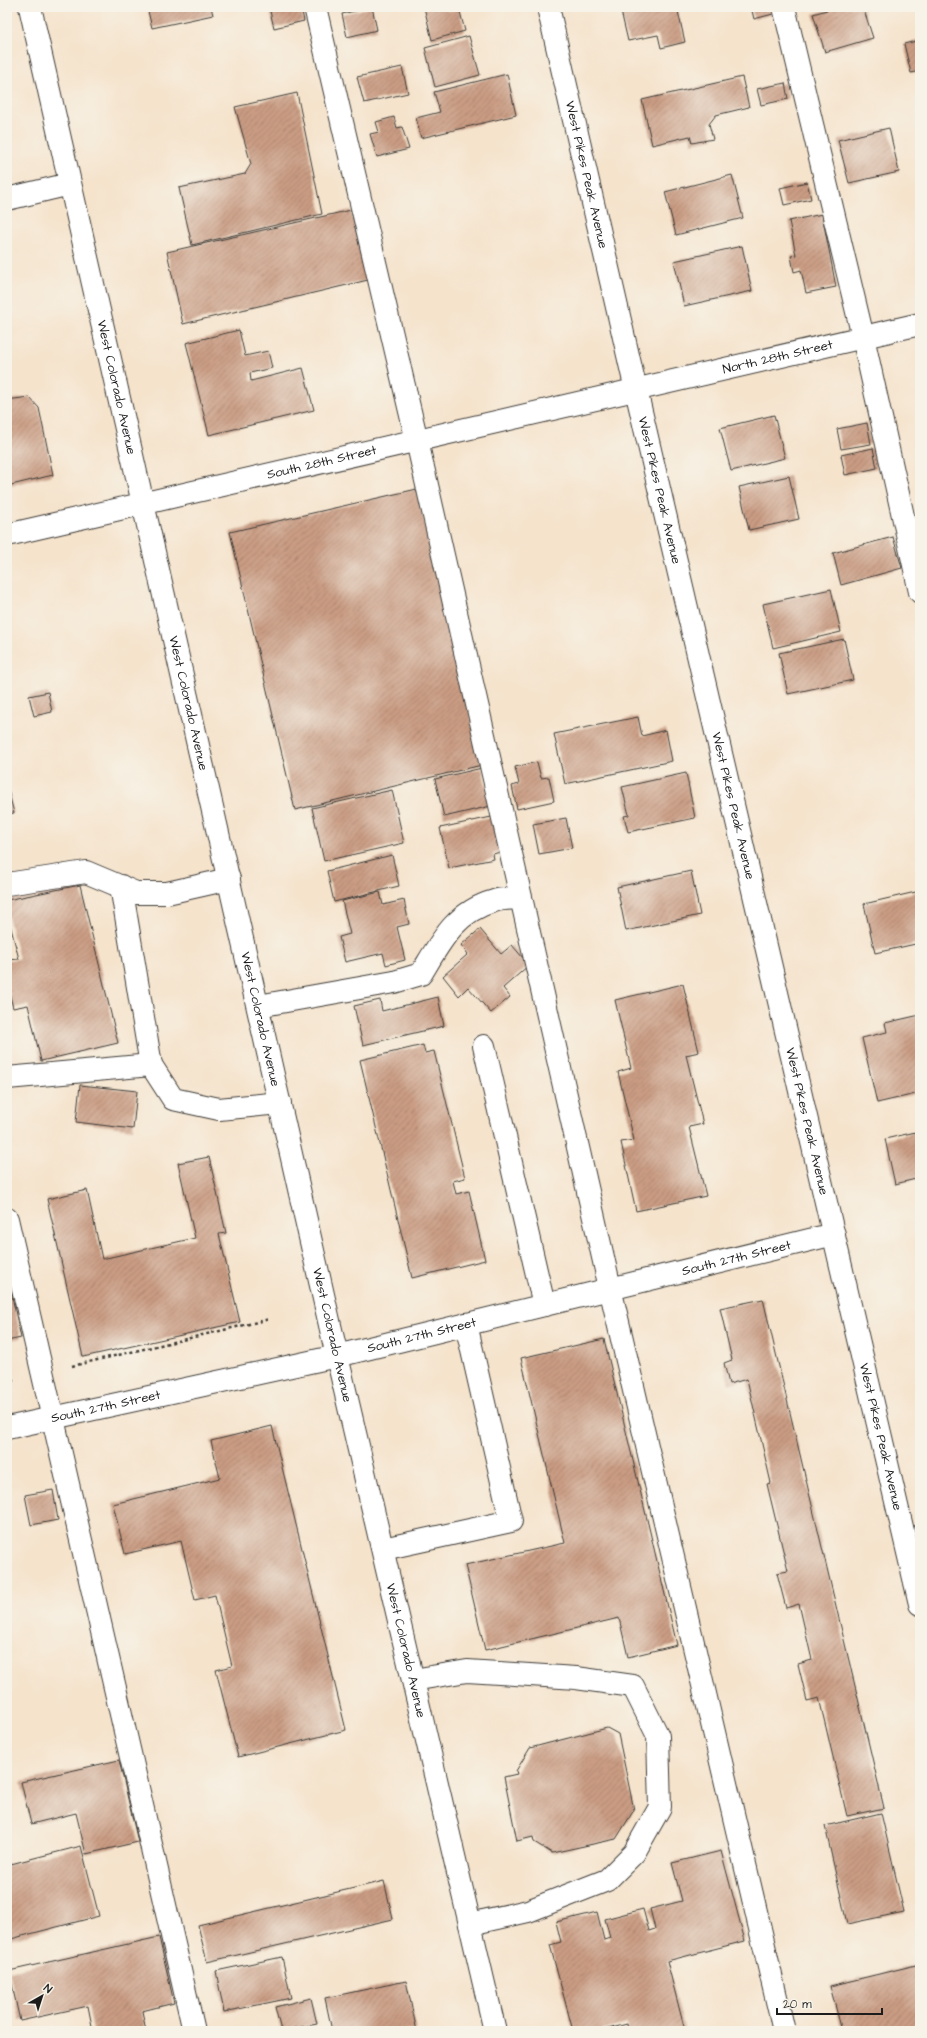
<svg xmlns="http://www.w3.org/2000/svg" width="927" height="2038" font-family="'Architects Daughter',sans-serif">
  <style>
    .building { fill: url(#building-hatch) }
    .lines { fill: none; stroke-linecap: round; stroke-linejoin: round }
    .minor-casing { stroke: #3d3a36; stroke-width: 24 }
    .major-casing { stroke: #3d3a36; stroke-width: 24 }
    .path { stroke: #3d3a36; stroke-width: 2.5; stroke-dasharray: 3 3; stroke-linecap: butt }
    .minor { stroke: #fff; stroke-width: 22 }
    .major { stroke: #fff; stroke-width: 22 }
    .labels { text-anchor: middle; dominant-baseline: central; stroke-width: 3.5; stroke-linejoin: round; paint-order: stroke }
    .street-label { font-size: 13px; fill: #1c1c1c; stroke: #f7f3e8 }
  </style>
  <defs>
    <pattern id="building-hatch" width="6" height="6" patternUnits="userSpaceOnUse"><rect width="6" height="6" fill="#ca9c83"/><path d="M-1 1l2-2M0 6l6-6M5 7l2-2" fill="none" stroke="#a37e6a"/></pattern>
  </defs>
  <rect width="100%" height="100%" fill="#f7f3e8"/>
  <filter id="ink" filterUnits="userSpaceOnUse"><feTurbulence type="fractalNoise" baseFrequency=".025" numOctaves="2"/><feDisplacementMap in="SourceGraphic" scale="8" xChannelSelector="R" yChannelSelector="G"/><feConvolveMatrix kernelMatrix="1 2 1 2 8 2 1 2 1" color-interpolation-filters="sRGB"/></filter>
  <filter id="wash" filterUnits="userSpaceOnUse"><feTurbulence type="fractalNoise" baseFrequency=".012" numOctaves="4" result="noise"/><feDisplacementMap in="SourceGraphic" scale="16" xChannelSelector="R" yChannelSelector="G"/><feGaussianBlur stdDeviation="0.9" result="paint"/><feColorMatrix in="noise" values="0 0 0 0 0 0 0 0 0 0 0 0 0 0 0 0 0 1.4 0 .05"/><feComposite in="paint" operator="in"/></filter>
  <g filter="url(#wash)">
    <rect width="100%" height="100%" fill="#f5e3cc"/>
    <g id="blocks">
      <g class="building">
        <path d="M147 7H211L213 15 152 28Z"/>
        <path d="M269 7H301L304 21 274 28Z"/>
        <path d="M372 7 377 30 347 37 342 14Z"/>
        <path d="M424 7H447L448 11 459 8 465 31 432 40Z"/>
        <path d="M620 7H677L685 42 661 48 658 35 628 41Z"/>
        <path d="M751 7H772L773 14 754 19Z"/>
        <path d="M837 7H863L873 38 825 52 813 14Z"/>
        <path d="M469 36 480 75 435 87 425 48Z"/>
        <path d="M920 40V71L911 73 904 44Z"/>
        <path d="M402 67 408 93 364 103 357 77Z"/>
        <path d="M507 74 516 115 421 138 416 118 440 112 434 92Z"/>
        <path d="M742 77 749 107 716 115 709 124 713 139 692 143 690 136 652 145 642 100Z"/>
        <path d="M785 83 788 99 761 105 757 89Z"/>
        <path d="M297 93 322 214 192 245 179 188 245 174 251 164 235 107Z"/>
        <path d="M394 117 397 128 402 127 409 149 377 157 370 134 379 132 376 122Z"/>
        <path d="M889 128 899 172 849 183 838 140Z"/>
        <path d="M732 175 743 218 676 235 665 192Z"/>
        <path d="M807 182 811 199 784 205 780 188Z"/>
        <path d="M351 210 368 280 183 324 167 252Z"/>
        <path d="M822 214 836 287 806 293 801 270 794 272 791 256 796 255 789 221Z"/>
        <path d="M742 246 752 291 684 306 674 261Z"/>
        <path d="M239 330 245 356 268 351 272 368 250 373 251 381 303 368 314 410 209 435 186 343Z"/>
        <path d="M29 397 39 408 53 475 7 486V400Z"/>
        <path d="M774 415 785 458 731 471 720 428Z"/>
        <path d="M867 423 871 444 841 449 837 429Z"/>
        <path d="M873 448 877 468 845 475 841 455Z"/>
        <path d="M789 476 799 519 749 530 739 487Z"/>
        <path d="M417 489 482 765 295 810 230 532Z"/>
        <path d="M893 537 902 568 841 585 833 553Z"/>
        <path d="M831 589 841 632 773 648 763 604Z"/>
        <path d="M844 639 853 680 788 694 779 653Z"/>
        <path d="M48 692 52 712 34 716 29 696Z"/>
        <path d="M638 717 642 736 666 730 672 761 565 784 554 734Z"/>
        <path d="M537 762 541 778 549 777 554 801 517 809 512 786 519 784 515 767Z"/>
        <path d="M482 768 491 806 444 817 435 779Z"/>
        <path d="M686 773 695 818 628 832 624 816 629 815 622 787Z"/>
        <path d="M7 786 14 813 7 814Z"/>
        <path d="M392 790 404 843 324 861 312 808Z"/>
        <path d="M496 816 504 851 493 854 494 859 449 868 440 828Z"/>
        <path d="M566 818 572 848 539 854 533 824Z"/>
        <path d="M392 855 399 886 334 902 327 871Z"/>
        <path d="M691 871 700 915 626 931 617 887Z"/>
        <path d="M80 885 118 1043 41 1061 28 1005 13 1008 7 984V960L19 959 7 913V900Z"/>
        <path d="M920 891V943L875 953 864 904Z"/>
        <path d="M380 892 383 905 404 900 409 924 397 927 405 960 386 965 383 953 345 962 339 937 350 934 342 901Z"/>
        <path d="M480 929 501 954 512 945 529 965 503 988 510 997 491 1013 468 987 459 996 443 976 468 954 461 945Z"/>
        <path d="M683 984 699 1052 686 1055 703 1124 689 1127 706 1196 636 1211 621 1142 634 1140 618 1072 631 1068 615 1000Z"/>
        <path d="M438 997 444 1026 363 1045 354 1006 380 1000 382 1011Z"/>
        <path d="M920 1015V1093L877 1103 862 1038 887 1032 885 1023Z"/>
        <path d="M423 1045 425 1053 434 1051 465 1178 453 1181 456 1194 469 1191 485 1260 412 1278 360 1060Z"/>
        <path d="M80 1085 137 1091 133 1129 76 1122Z"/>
        <path d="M920 1131V1178L895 1184 885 1139Z"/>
        <path d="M209 1157 226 1233 219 1234 240 1322 83 1357 47 1199 87 1190 102 1259 195 1238 178 1163Z"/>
        <path d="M11 1292 21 1338 7 1341V1293Z"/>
        <path d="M763 1299 884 1808 847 1816 819 1698 807 1701 798 1664 812 1660 799 1604 786 1608 777 1573 788 1571 767 1484 771 1483 747 1379 729 1384 724 1363 732 1360 720 1308Z"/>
        <path d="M604 1339 677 1645 628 1657 619 1618 485 1650 465 1565 565 1543 521 1358Z"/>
        <path d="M272 1426 346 1730 238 1757 216 1670 232 1666 215 1595 195 1600 181 1541 125 1554 113 1504 220 1478 211 1441Z"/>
        <path d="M53 1490 58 1520 31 1525 25 1495Z"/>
        <path d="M607 1728 618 1734 634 1810 616 1839 552 1853 534 1842 533 1837 517 1841 504 1777 517 1774 516 1771 530 1748Z"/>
        <path d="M119 1760 138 1842 86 1854 76 1813 31 1824 21 1782Z"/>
        <path d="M881 1813 904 1912 847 1924 825 1826Z"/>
        <path d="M81 1846 99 1916 7 1940V1865Z"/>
        <path d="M721 1851 745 1941 667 1961 685 2031H628L627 2024 600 2031H573L550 1945 561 1942 556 1922 597 1912 604 1940 610 1938 605 1919 643 1909 649 1931 655 1929 650 1909 682 1901 672 1863Z"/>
        <path d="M384 1881 393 1919 207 1962 198 1925Z"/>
        <path d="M159 1937 174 2003 142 2011 146 2031H93L88 2006 20 2021 9 1971Z"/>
        <path d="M282 1957 291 1998 224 2012 216 1971Z"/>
        <path d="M920 1964V2031H842L830 1986Z"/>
        <path d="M406 1981 417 2031H332L325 1998Z"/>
        <path d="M311 1998 317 2024 281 2031 275 2007Z"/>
      </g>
    </g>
  </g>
  <g filter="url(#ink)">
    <use href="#blocks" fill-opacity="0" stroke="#3d3a36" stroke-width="1"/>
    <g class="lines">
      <defs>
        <g id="minor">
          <path d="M315 7 417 441 610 1288 784 2031"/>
          <path id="s1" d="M548 7 636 390 920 1604"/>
          <path d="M784 7 863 337 920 592"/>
          <path d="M7 199 70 184"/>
          <path id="s2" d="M7 535 920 324"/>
          <path d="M7 884 86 872 136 893H167L229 879"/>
          <path d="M121 886 151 1065"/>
          <path d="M258 1006 394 982 421 974C441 941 455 912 494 901 502 898 513 899 521 898"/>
          <path d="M484 1046 544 1305"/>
          <path d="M7 1078 151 1065 173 1099 219 1109 280 1103"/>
          <path d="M7 1219 194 2031"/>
          <path id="s3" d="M7 1428 337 1356 834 1234"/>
          <path d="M383 1549 511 1521 466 1324"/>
          <path d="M413 1680 467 1671 576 1678 633 1686 658 1736 660 1807 634 1853 607 1880 528 1911 470 1924"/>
        </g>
        <g id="major">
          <path id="s4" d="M30 7 337 1356 495 2031"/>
        </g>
      </defs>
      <use href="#minor" class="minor-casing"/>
      <use href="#major" class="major-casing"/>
      <g class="path">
        <path d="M72 1366 270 1319"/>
        <path d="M7 1381 14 1380"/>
      </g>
      <use href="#minor" class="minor"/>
      <use href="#major" class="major"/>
    </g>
  </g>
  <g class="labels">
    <g class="street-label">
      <text stroke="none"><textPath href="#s1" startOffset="172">West Pikes Peak Avenue</textPath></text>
      <text stroke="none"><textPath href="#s2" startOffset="791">North 28th Street</textPath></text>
      <text stroke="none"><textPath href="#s4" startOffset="390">West Colorado Avenue</textPath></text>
      <text stroke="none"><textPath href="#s2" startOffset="323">South 28th Street</textPath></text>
      <text stroke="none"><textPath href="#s1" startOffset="496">West Pikes Peak Avenue</textPath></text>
      <text stroke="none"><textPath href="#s4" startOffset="714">West Colorado Avenue</textPath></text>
      <text stroke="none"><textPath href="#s1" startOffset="820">West Pikes Peak Avenue</textPath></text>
      <text stroke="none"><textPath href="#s4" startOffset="1038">West Colorado Avenue</textPath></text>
      <text stroke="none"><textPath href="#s1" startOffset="1144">West Pikes Peak Avenue</textPath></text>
      <text stroke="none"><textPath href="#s3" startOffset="749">South 27th Street</textPath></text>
      <text stroke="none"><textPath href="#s4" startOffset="1362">West Colorado Avenue</textPath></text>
      <text stroke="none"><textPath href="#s3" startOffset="425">South 27th Street</textPath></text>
      <text stroke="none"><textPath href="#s3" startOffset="101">South 27th Street</textPath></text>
      <text stroke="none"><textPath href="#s1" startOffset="1468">West Pikes Peak Avenue</textPath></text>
      <text stroke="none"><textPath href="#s4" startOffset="1686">West Colorado Avenue</textPath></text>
    </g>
  </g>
  <rect width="927" height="2038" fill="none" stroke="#f7f3e8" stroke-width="24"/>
  <g transform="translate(42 1996) rotate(39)" stroke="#f7f3e8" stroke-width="3" paint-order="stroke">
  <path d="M0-3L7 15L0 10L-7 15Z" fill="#1c1c1c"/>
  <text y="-6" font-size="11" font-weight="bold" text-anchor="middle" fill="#1c1c1c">N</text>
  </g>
  <path d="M777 2008v6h105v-6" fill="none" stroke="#1c1c1c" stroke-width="2"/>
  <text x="783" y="2008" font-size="12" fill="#1c1c1c" stroke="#f7f3e8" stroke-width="3" paint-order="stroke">20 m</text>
</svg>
